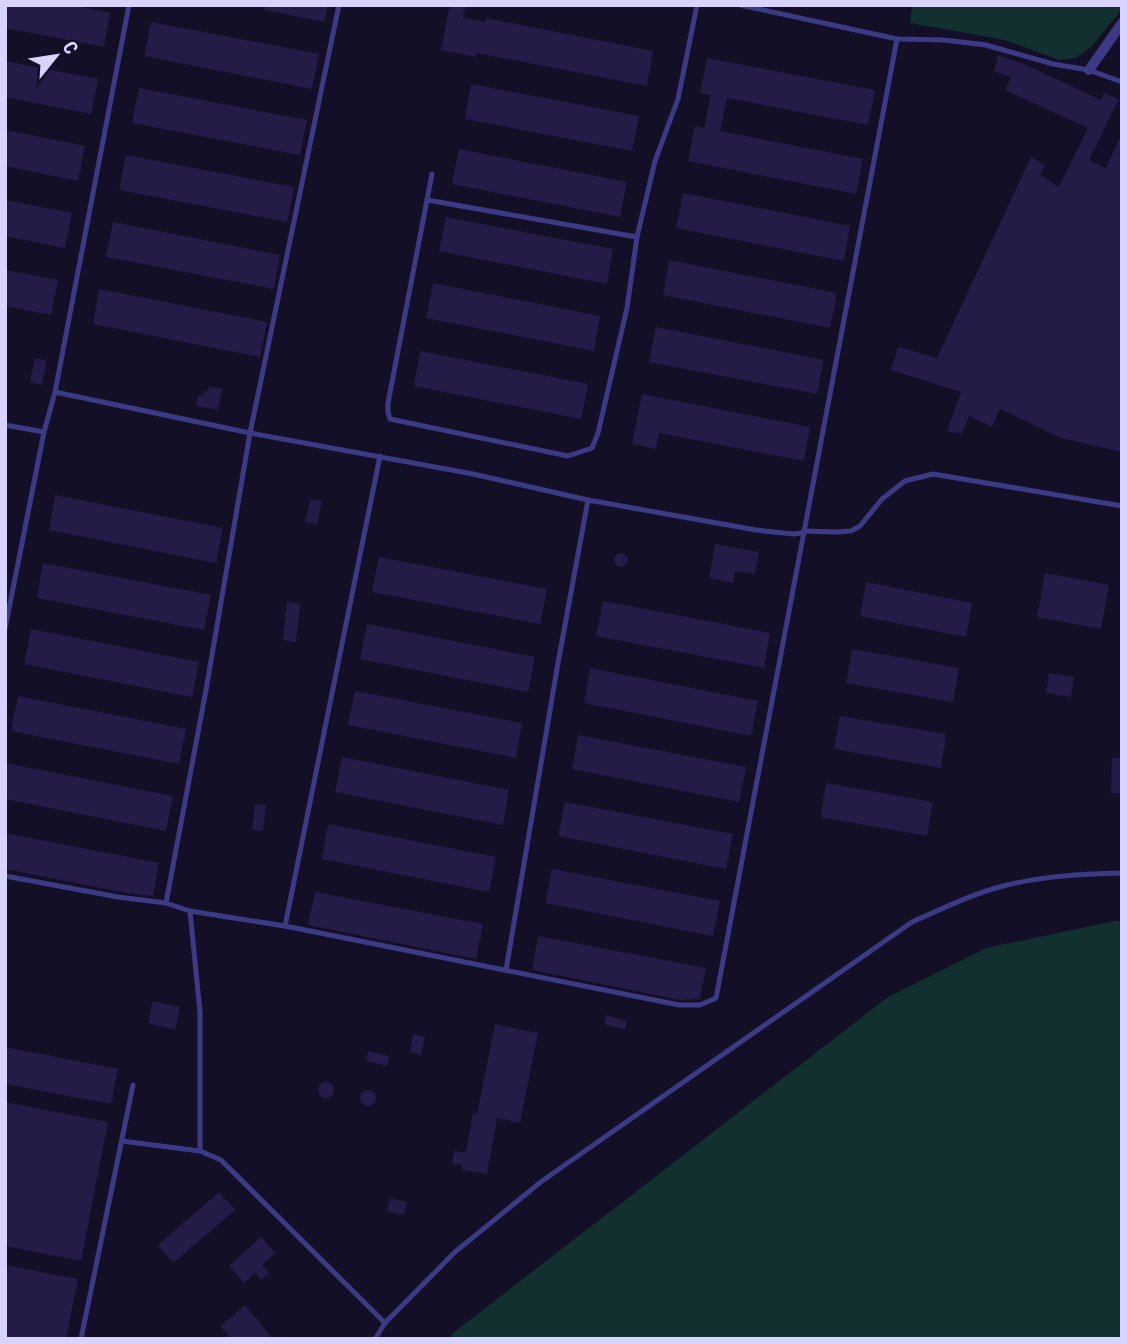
<svg xmlns="http://www.w3.org/2000/svg" width="1127" height="1344" font-family="'Roboto Condensed',sans-serif">
  <style>
    .green { fill: #12302f }
    .building { fill: #241b47 }
    .lines { fill: none; stroke-linecap: round; stroke-linejoin: round }
    .lane { stroke: #3d3a85; stroke-width: 5 }
    .street { stroke: #3d3a85; stroke-width: 10 }
  </style>
  <rect width="100%" height="100%" fill="#130f26"/>
  <g class="green">
    <path d="M907 5H1122V9L1091 47 1076 58 1059 60 1005 40 910 23 912 7Z"/>
    <path d="M1115 921H1122V1339H449L453 1333 888 997 986 948Z"/>
  </g>
  <g class="building">
    <path d="M5 5H73L110 13 104 47 5 28Z"/>
    <path d="M265 5H328L324 22 264 10Z"/>
    <path d="M450 5H466L463 18 485 22 486 18 653 51 647 86 477 53 476 57 441 50Z"/>
    <path d="M151 22 319 54 312 89 144 56Z"/>
    <path d="M998 55 1024 64 1101 100 1104 93 1119 99 1089 160 1106 168 1122 133V452L1061 438 1000 409 992 427 969 416 962 434 947 431 961 392 891 370 898 347 937 358 1031 157 1045 165 1040 174 1059 187 1088 128 1005 90 1011 77 994 71Z"/>
    <path d="M707 58 875 90 868 125 727 98 720 131 863 159 856 194 688 161 695 126 704 128 711 95 700 93Z"/>
    <path d="M5 61 98 79 91 114 5 97Z"/>
    <path d="M471 84 639 116 632 151 465 119Z"/>
    <path d="M139 88 307 120 300 155 132 123Z"/>
    <path d="M5 130 85 146 78 181 5 166Z"/>
    <path d="M459 149 627 182 620 217 452 184Z"/>
    <path d="M126 155 294 187 287 222 119 190Z"/>
    <path d="M683 193 850 226 844 261 676 228Z"/>
    <path d="M5 200 72 213 65 248 5 236Z"/>
    <path d="M446 217 613 249 607 284 439 251Z"/>
    <path d="M113 222 280 255 274 289 106 257Z"/>
    <path d="M669 260 837 293 830 328 663 295Z"/>
    <path d="M5 270 58 280 51 315 5 306Z"/>
    <path d="M433 283 600 316 594 351 426 318Z"/>
    <path d="M99 289 267 322 260 357 93 324Z"/>
    <path d="M656 327 824 360 817 394 649 362Z"/>
    <path d="M420 351 588 384 581 419 414 386Z"/>
    <path d="M35 358 47 361 42 385 30 382Z"/>
    <path d="M209 386 222 389 218 410 196 406 198 395 203 396 204 391H208Z"/>
    <path d="M642 394 810 427 804 461 659 433 656 449 632 444Z"/>
    <path d="M55 495 223 528 216 563 49 530Z"/>
    <path d="M310 499 322 501 317 525 305 522Z"/>
    <path d="M715 544 759 552 755 574 735 571 733 583 709 578Z"/>
    <circle cx="621" cy="560" r="7"/>
    <path d="M379 557 547 589 540 624 372 592Z"/>
    <path d="M43 563 211 595 204 630 37 598Z"/>
    <path d="M1045 573 1109 585 1101 629 1037 617Z"/>
    <path d="M866 582 972 603 966 637 860 616Z"/>
    <path d="M603 601 770 633 764 668 596 636Z"/>
    <path d="M287 602 300 604 296 642 283 640Z"/>
    <path d="M367 624 535 657 528 692 360 659Z"/>
    <path d="M31 629 199 662 192 697 24 664Z"/>
    <path d="M852 649 959 668 953 702 846 683Z"/>
    <path d="M590 668 758 701 751 736 584 703Z"/>
    <path d="M1049 673 1074 677 1071 697 1046 693Z"/>
    <path d="M355 691 522 723 516 758 348 725Z"/>
    <path d="M18 696 186 729 179 764 11 731Z"/>
    <path d="M840 716 946 734 941 768 834 749Z"/>
    <path d="M578 735 746 767 739 802 572 769Z"/>
    <path d="M342 757 509 790 503 825 335 792Z"/>
    <path d="M1112 758H1122V793H1111Z"/>
    <path d="M5 763 173 796 166 831 5 799Z"/>
    <path d="M826 783 933 802 927 836 821 817Z"/>
    <path d="M565 802 733 834 726 869 558 836Z"/>
    <path d="M255 804 266 805 263 831 252 830Z"/>
    <path d="M328 824 496 857 489 892 322 859Z"/>
    <path d="M5 833 159 863 153 896 126 893 5 869Z"/>
    <path d="M552 869 720 901 713 936 545 903Z"/>
    <path d="M315 892 483 924 476 959 308 925Z"/>
    <path d="M538 936 706 968 700 999 681 1000 532 970Z"/>
    <path d="M153 1001 180 1007 175 1030 148 1023Z"/>
    <path d="M606 1015 627 1021 625 1030 604 1024Z"/>
    <path d="M495 1024 538 1033 520 1123 497 1118 487 1174 462 1170V1165L452 1164 454 1151 466 1152 473 1113 477 1114Z"/>
    <path d="M413 1034 425 1037 421 1055 410 1052Z"/>
    <path d="M5 1047 118 1069 111 1104 5 1084Z"/>
    <path d="M368 1051 389 1056 387 1066 366 1061Z"/>
    <circle cx="326" cy="1090" r="8"/>
    <circle cx="368" cy="1098" r="8"/>
    <path d="M5 1102 108 1122 81 1261 5 1246Z"/>
    <path d="M219 1192 235 1210 173 1263 158 1245Z"/>
    <path d="M390 1198 407 1202 404 1215 387 1211Z"/>
    <path d="M261 1237 275 1253 262 1265 269 1273 261 1280 255 1273 244 1283 229 1266Z"/>
    <path d="M5 1265 78 1279 66 1339H5Z"/>
    <path d="M245 1305 273 1339H231L221 1326Z"/>
  </g>
  <g class="lines">
    <g class="lane">
      <path d="M129 5 55 392 250 433 339 5"/>
      <path d="M740 5 897 39 944 40 986 45 1053 64 1089 70 1122 82"/>
      <path d="M432 174 388 403V412L390 419 568 456 592 448 598 433 627 308 637 237 655 161 678 99 697 5"/>
      <path d="M427 200 637 237"/>
      <path d="M5 425 44 432"/>
      <path d="M5 629 44 432 55 392"/>
      <path d="M5 876 118 897 166 903 190 911 285 926 679 1005H700L716 998 897 39"/>
      <path d="M166 903 206 690 250 433 473 474 588 500 756 530 793 534 802 533 804 531 837 532 851 531 860 526 882 499 905 481 933 474 1122 506"/>
      <path d="M190 911 200 1012V1151"/>
      <path d="M285 926 380 456"/>
      <path d="M506 970 558 663 588 500"/>
      <path d="M122 1141 200 1151 221 1160 385 1323"/>
      <path d="M81 1339 133 1085"/>
      <path d="M375 1339 385 1323 455 1252 542 1181 912 922C942 909 972 894 1003 886 1042 876 1082 874 1122 873"/>
    </g>
    <path class="street" d="M1089 70 1122 23"/>
  </g>
  <rect width="1127" height="1344" fill="none" stroke="#d9d4ff" stroke-width="14"/>
  <g transform="translate(56 56) rotate(60)" stroke="#130f26" stroke-width="5" paint-order="stroke">
  <path d="M0-5L12 26L0 18L-12 26Z" fill="#d9d4ff"/>
  <text y="-10" font-size="19" font-weight="bold" text-anchor="middle" fill="#d9d4ff">С</text>
  </g>
</svg>
